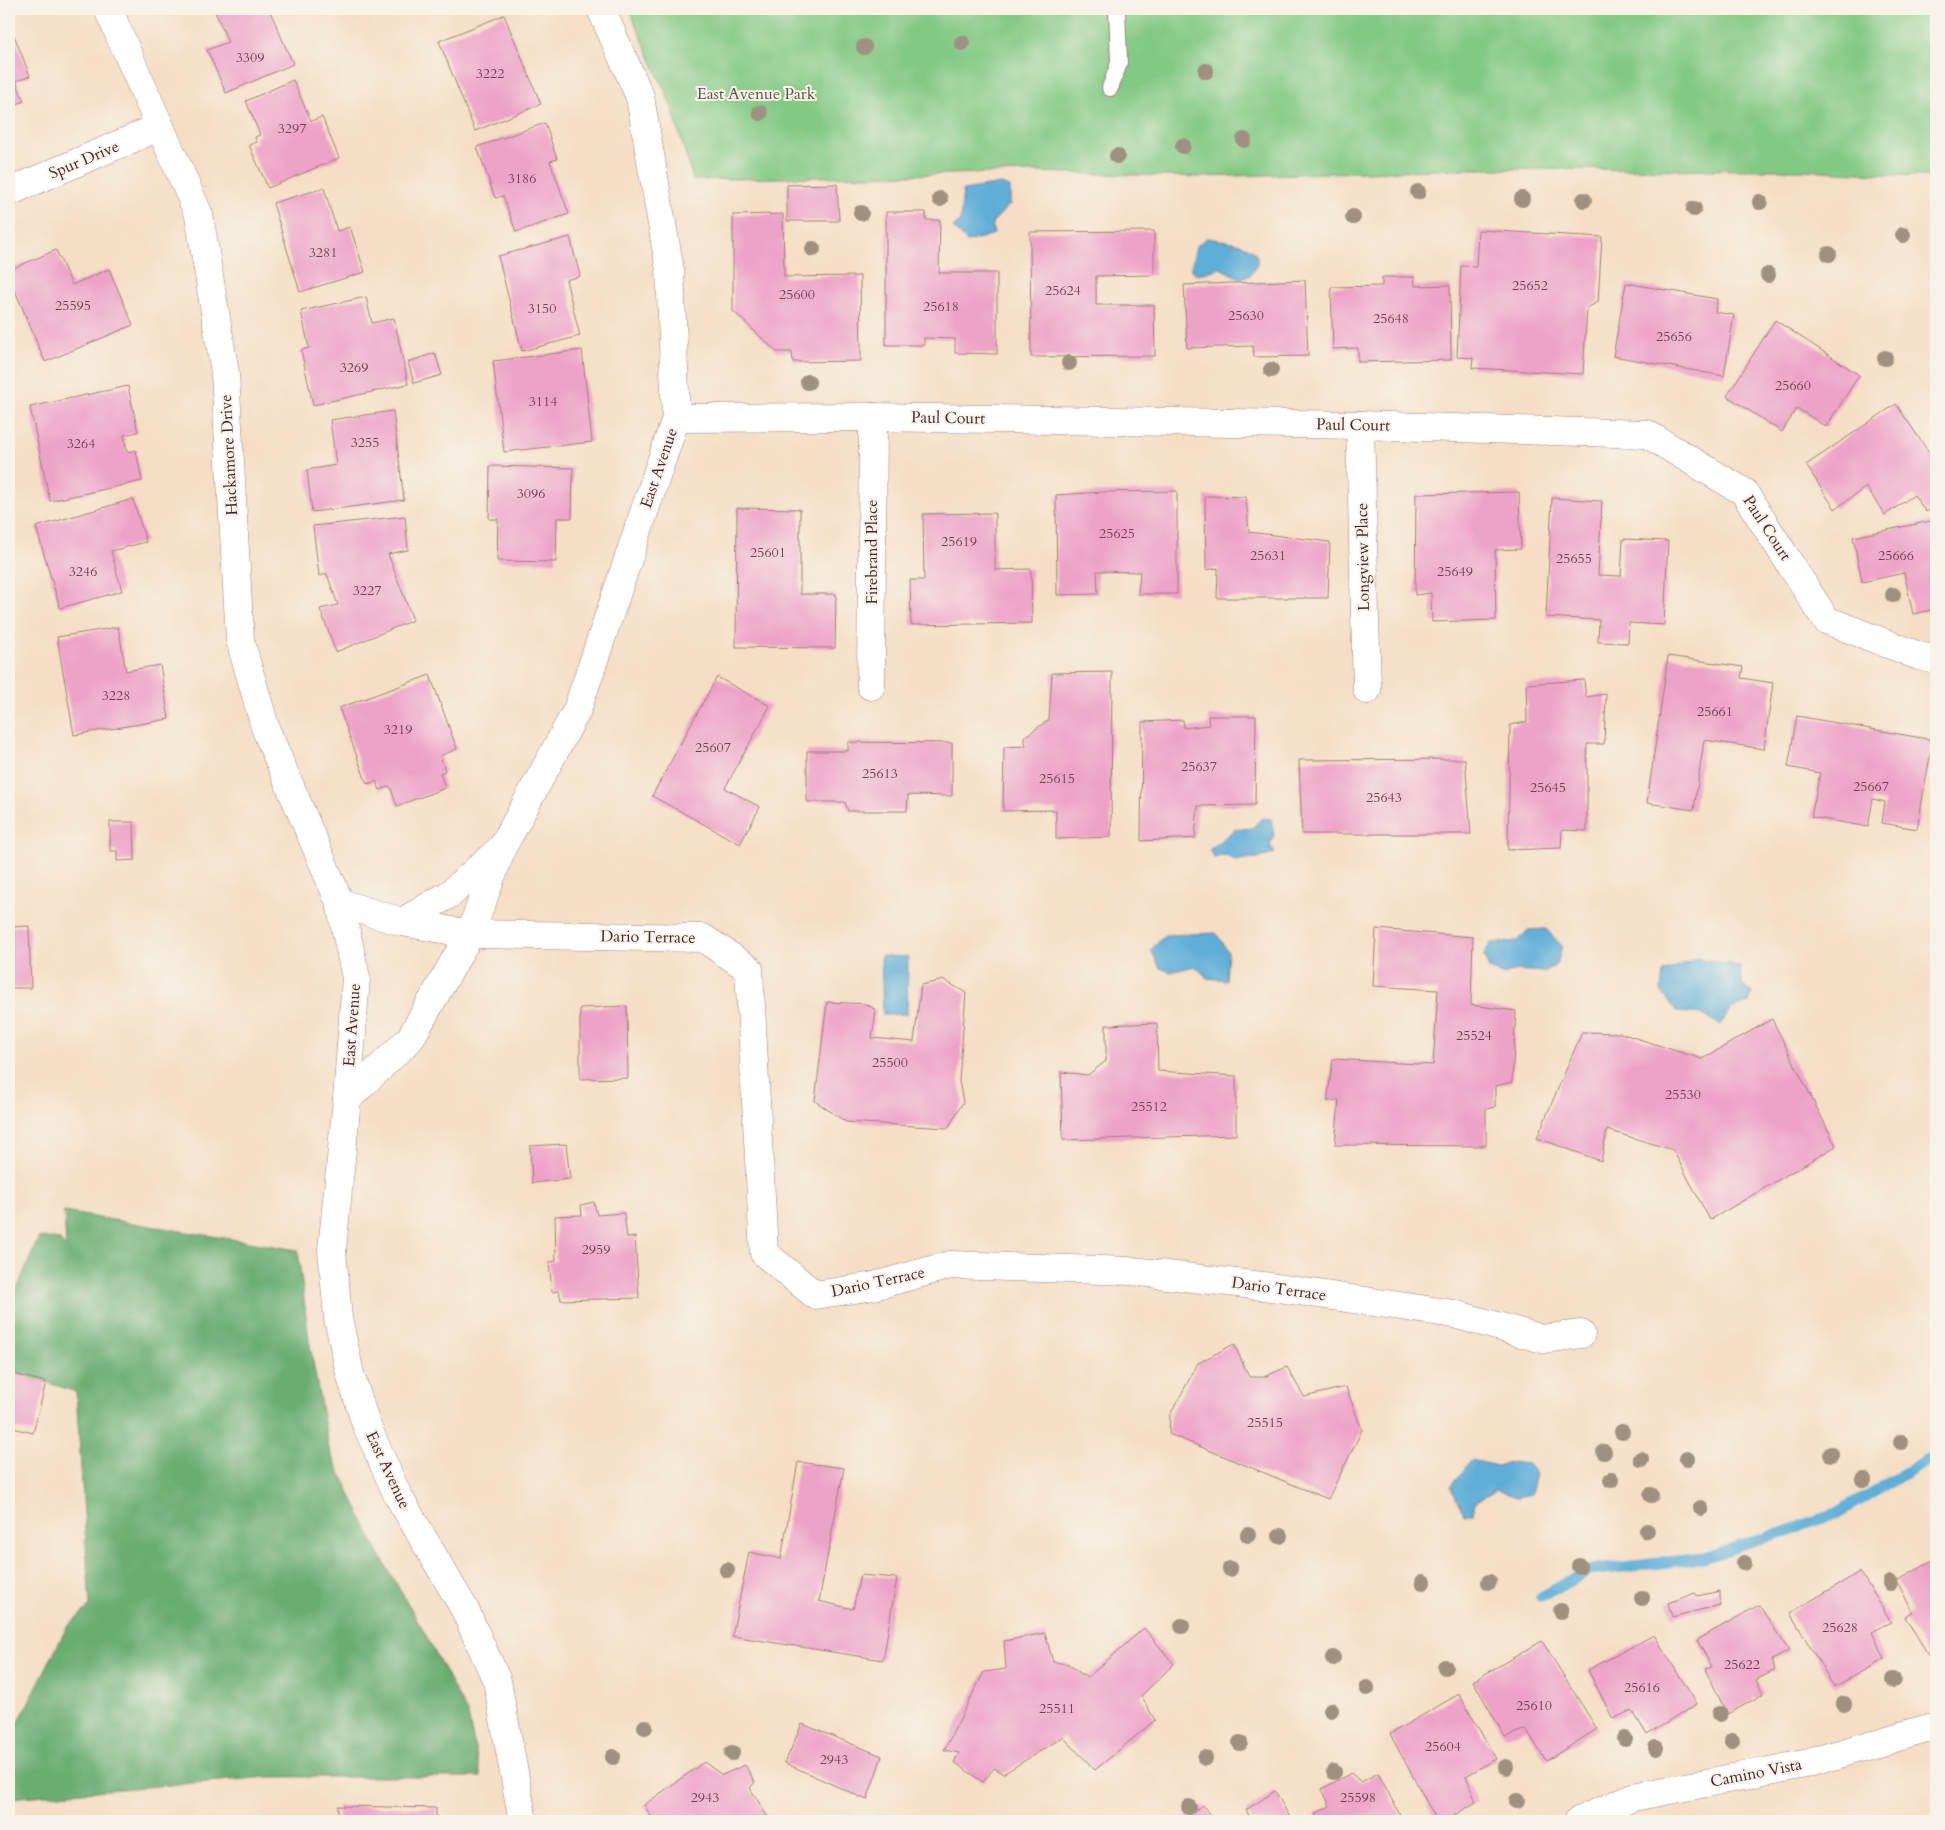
<svg xmlns="http://www.w3.org/2000/svg" width="1945" height="1830" font-family="Cardo,serif">
  <style>
    .green { fill: #82c984; stroke: #667458 }
    .forest { fill: #69ad72; stroke: #5a664e }
    .water { fill: #5eaed8; stroke: #546682 }
    .lines { fill: none; stroke-linecap: round; stroke-linejoin: round }
    .stream { stroke: #5eaed8; stroke-width: 11 }
    .building { fill: #eda3c8 }
    .service-casing { stroke: #a07e78; stroke-width: 18 }
    .minor-casing { stroke: #a07e78; stroke-width: 29 }
    .tertiary-casing { stroke: #a07e78; stroke-width: 29 }
    .service { stroke: #fff; stroke-width: 16 }
    .minor { stroke: #fff; stroke-width: 28 }
    .tertiary { stroke: #fff; stroke-width: 28 }
    .tree { fill: #a0917f }
    .labels { text-anchor: middle; dominant-baseline: central; stroke-width: 4; stroke-linejoin: round; paint-order: stroke }
    .number-label { font-size: 14px; fill: #734052 }
    .park-label { font-size: 16px; fill: #5b5246; stroke: #f7f3e8 }
    .street-label { font-size: 16px; fill: #4a1f2b; stroke: #f7f3e8 }
  </style>
  <rect width="100%" height="100%" fill="#f7f3e8"/>
  <filter id="ink" filterUnits="userSpaceOnUse"><feTurbulence type="fractalNoise" baseFrequency=".02" numOctaves="2"/><feDisplacementMap in="SourceGraphic" scale="10" xChannelSelector="R" yChannelSelector="G"/><feConvolveMatrix kernelMatrix="1 2 1 2 8 2 1 2 1" color-interpolation-filters="sRGB"/></filter>
  <filter id="wash" filterUnits="userSpaceOnUse"><feTurbulence type="fractalNoise" baseFrequency=".0096" numOctaves="4" result="noise"/><feDisplacementMap in="SourceGraphic" scale="20" xChannelSelector="R" yChannelSelector="G"/><feGaussianBlur stdDeviation="1.12" result="paint"/><feColorMatrix in="noise" values="0 0 0 0 0 0 0 0 0 0 0 0 0 0 0 0 0 1.4 0 .05"/><feComposite in="paint" operator="in"/></filter>
  <g filter="url(#wash)">
    <rect width="100%" height="100%" fill="#f5dec4"/>
    <path class="green" d="M629 9H1936V177L1802 170 1466 169 1198 177 1034 172 693 180 671 105Z"/>
    <path class="forest" d="M64 1212 298 1250 309 1340 329 1449 378 1552 421 1626 468 1715 481 1777H269L9 1798V1741L67 1627 90 1606 76 1392 9 1370V1307L39 1237 60 1240 66 1248Z"/>
    <g class="water">
      <path d="M1001 184 1010 187V204L992 223 994 234 967 242 953 228 960 222 963 190Z"/>
      <path d="M1207 238C1222 241 1265 242 1256 266 1255 269 1251 273 1249 276L1239 278 1220 268 1198 275 1191 270 1196 246Z"/>
      <path d="M1262 818 1271 819 1274 836 1270 845 1275 853C1260 860 1252 857 1236 861L1226 855 1214 858 1209 850 1234 830 1252 828Z"/>
      <path d="M1546 929 1562 946 1557 965 1543 972 1516 970 1504 975 1489 969 1484 955 1491 943 1518 941 1528 930Z"/>
      <path d="M1216 933 1228 952 1226 980 1207 978 1195 966 1171 972 1160 968 1151 950 1165 935Z"/>
      <path d="M881 956 908 957 907 1014 883 1015Z"/>
      <path d="M1698 958 1739 966 1743 985 1752 993 1749 1003 1732 1008 1720 1025 1701 1014 1677 1012 1661 991 1663 972Z"/>
      <path d="M1472 1460 1497 1466 1509 1462 1528 1464 1536 1474 1531 1494 1517 1497 1497 1490 1475 1502 1473 1513 1463 1515 1459 1502 1450 1487Z"/>
      <path d="M134 1816 135 1821H63L64 1820Z"/>
    </g>
    <g class="lines">
      <path class="stream" d="M1541 1597 1588 1571 1704 1558 1836 1514 1936 1455"/>
    </g>
    <g id="blocks">
      <g class="building">
        <path d="M214 9H269L293 64 226 93 207 50 228 42Z"/>
        <path d="M504 15 541 104 475 131 439 41Z"/>
        <path d="M9 22 30 76 16 81 24 101 9 107Z"/>
        <path d="M293 80 311 121 322 117 339 158 268 188 249 145 257 142 255 137 260 135 246 101Z"/>
        <path d="M545 123 557 159 550 161 569 214 516 232 503 196 495 198 477 147Z"/>
        <path d="M837 184 839 221H787V185Z"/>
        <path d="M324 188 337 231 350 227 365 272 300 292 273 203Z"/>
        <path d="M886 212H926V220H940L939 273H997V354L955 353V339L924 338V345H886Z"/>
        <path d="M783 214 784 277 860 276 861 361 793 362 792 352H777L733 311V215Z"/>
        <path d="M1478 230 1602 237 1598 302 1587 308 1583 374 1472 368 1473 358 1457 357 1461 266 1476 267Z"/>
        <path d="M1154 231V275L1096 276V305H1154L1155 356 1031 357 1030 232Z"/>
        <path d="M570 237 580 276 566 280 580 336 522 351 498 256Z"/>
        <path d="M56 250 72 285 109 269 133 325 45 362 9 276V270Z"/>
        <path d="M1382 277H1414L1415 286 1450 285 1451 360 1358 362V348L1333 349 1331 287 1382 286Z"/>
        <path d="M1305 280 1308 356 1254 357 1253 346 1187 348 1184 285Z"/>
        <path d="M1626 283 1717 299 1715 312 1734 315 1724 376 1613 356Z"/>
        <path d="M366 297 372 323 394 318 408 384 313 405 301 350 309 348 301 311Z"/>
        <path d="M1775 320 1859 375 1826 427 1797 408 1782 432 1727 396Z"/>
        <path d="M582 350 592 442 504 452 493 361Z"/>
        <path d="M435 353 442 375 414 383 408 362Z"/>
        <path d="M128 386 138 432 124 435 127 452 136 450 142 481 50 501 30 407Z"/>
        <path d="M1896 404 1936 463V505L1926 512 1914 495 1885 515 1866 487 1835 509 1806 465Z"/>
        <path d="M393 411 404 500 312 512 307 470 336 465 330 420Z"/>
        <path d="M490 466 573 468 572 518H557L556 562 497 561 498 519H489Z"/>
        <path d="M1177 491V594H1138L1140 572 1097 571 1098 594 1057 595 1056 495 1103 492Z"/>
        <path d="M1519 492 1521 549 1495 550 1496 620 1432 622 1431 593 1415 595 1416 494Z"/>
        <path d="M1205 496 1246 497 1249 532 1330 542 1328 598H1217L1218 568 1206 570Z"/>
        <path d="M1552 498 1602 501 1598 575 1621 576 1623 539 1668 541 1664 625 1629 623 1628 643 1598 642 1599 620 1546 617Z"/>
        <path d="M133 499 146 542 111 551 122 591 60 608 36 527Z"/>
        <path d="M737 508 800 509V594H836L835 648 736 647Z"/>
        <path d="M995 513V570L1031 569 1032 623 911 625 910 580H924L923 514Z"/>
        <path d="M405 516 408 550 388 554 413 620 336 652 320 609 338 605 327 574 319 576 313 526Z"/>
        <path d="M1936 520V609L1913 614 1904 573 1862 582 1853 537Z"/>
        <path d="M118 627 126 671 160 665 169 719 74 735 57 637Z"/>
        <path d="M1668 656 1743 667 1741 678 1773 683 1764 749 1704 740 1694 810 1647 803Z"/>
        <path d="M1112 672 1111 837 1056 839V810L1003 811 1004 747 1026 746 1024 737 1049 720 1052 673Z"/>
        <path d="M430 675 457 749 440 756 445 771 440 773 445 788 397 806 390 786 380 790 376 781 367 784 339 708Z"/>
        <path d="M717 677 770 706 725 788 760 807 740 844 652 796Z"/>
        <path d="M1584 680 1586 697 1606 694 1604 744H1587V831L1562 830 1561 848 1508 850 1510 725 1527 722 1526 684Z"/>
        <path d="M1208 716H1256L1255 805 1198 806 1195 838 1141 841 1142 722 1183 720 1184 728 1209 725Z"/>
        <path d="M1797 716 1933 740 1917 829 1882 823 1885 802 1873 799 1868 827 1811 817 1820 773 1788 767Z"/>
        <path d="M848 742 952 743V796L908 795 907 811H848L845 802H807V751H848Z"/>
        <path d="M1465 759 1471 834H1302L1299 760Z"/>
        <path d="M110 822H134L135 860 117 861V851H110Z"/>
        <path d="M29 926 31 988H9V927Z"/>
        <path d="M1376 929 1473 937 1471 1005 1516 1011 1512 1082 1495 1086V1107L1486 1109V1146L1335 1145 1339 1100 1327 1101 1333 1059 1433 1065 1438 990 1373 986Z"/>
        <path d="M944 980 966 993 959 1081 963 1102 948 1128 846 1122 815 1101 827 1002 866 1004 876 1010 872 1038 914 1042 921 985Z"/>
        <path d="M627 1006 628 1078 580 1079V1008Z"/>
        <path d="M1772 1019 1836 1146 1710 1220 1673 1150 1607 1130 1601 1161 1537 1138 1582 1032 1620 1033 1702 1059Z"/>
        <path d="M1157 1023 1158 1071 1236 1076V1135L1063 1140 1061 1072 1088 1075 1106 1061V1025Z"/>
        <path d="M566 1144 570 1179 532 1183 530 1146Z"/>
        <path d="M594 1202 597 1215 624 1213 627 1238 635 1237 639 1298 561 1300 559 1291 552 1292 549 1262 556 1261 555 1216 582 1215 581 1205Z"/>
        <path d="M1234 1344 1249 1377H1264L1287 1367 1304 1397 1346 1387 1362 1430 1328 1499 1169 1434 1170 1415 1198 1363Z"/>
        <path d="M9 1373 46 1382 33 1433 9 1427Z"/>
        <path d="M798 1462 844 1468 819 1601 853 1609 860 1575 897 1578 883 1660 732 1636 749 1552 781 1559Z"/>
        <path d="M1936 1559V1652L1929 1656 1905 1617 1913 1613 1897 1581Z"/>
        <path d="M1860 1572 1891 1621 1872 1632 1885 1659 1834 1687 1790 1613Z"/>
        <path d="M1720 1591V1605L1672 1617 1668 1603 1695 1593 1697 1596Z"/>
        <path d="M1759 1605 1789 1651 1772 1660 1775 1670 1756 1680 1763 1694 1727 1715 1706 1669 1712 1667 1697 1640Z"/>
        <path d="M1144 1628 1174 1664 1141 1696 1155 1720 1095 1770 1063 1737 1003 1774 994 1768 983 1782 954 1762 959 1753 944 1750 984 1672 1006 1669 1004 1641 1045 1633 1053 1662 1068 1664 1087 1678Z"/>
        <path d="M1654 1635 1697 1704 1647 1735 1632 1710 1613 1719 1588 1670Z"/>
        <path d="M1542 1641 1597 1729 1546 1761 1526 1729 1505 1737 1473 1681Z"/>
        <path d="M1459 1694 1496 1759 1466 1776 1476 1802 1445 1821H1437L1390 1734Z"/>
        <path d="M802 1724 882 1756 867 1800 785 1763Z"/>
        <path d="M704 1762 722 1775 745 1765 755 1782 750 1788 770 1821H654L644 1805Z"/>
        <path d="M1351 1773 1361 1782 1378 1773 1403 1821H1319L1315 1814 1330 1806 1322 1789Z"/>
        <path d="M1275 1791 1292 1821H1252L1246 1810Z"/>
        <path d="M1203 1805 1214 1820 1212 1821H1182Z"/>
        <path d="M338 1806 436 1808V1821H338Z"/>
      </g>
    </g>
  </g>
  <g filter="url(#ink)">
    <use href="#blocks" fill-opacity="0" stroke="#a07e78" stroke-width="1"/>
    <g class="lines">
      <defs>
        <path id="service" d="M1110 88 1119 63 1117 9"/>
        <g id="minor">
          <path d="M108 9 199 215 225 373 240 640 266 730 340 903"/>
          <path d="M9 192 159 127"/>
          <path d="M676 418 873 417 1360 425 1647 434 1744 492 1826 620 1919 656 1936 660"/>
          <path d="M1360 425 1367 690"/>
          <path d="M871 686 873 417"/>
          <path d="M402 922 470 934 703 938 749 969 764 1253 815 1295 874 1286 950 1265 1132 1271 1271 1287 1454 1314 1543 1339 1581 1334"/>
          <path d="M1578 1821 1633 1797 1805 1764 1936 1726"/>
        </g>
        <g id="tertiary">
          <path d="M499 850 450 894 402 922 340 903 356 978 347 1099 332 1250 338 1318 350 1374 366 1424 397 1494 464 1608 497 1681 523 1821"/>
          <path d="M347 1099 410 1039 470 934 502 848 577 710 676 418 670 270 640 97 601 9"/>
        </g>
      </defs>
      <use href="#service" class="service-casing"/>
      <use href="#minor" class="minor-casing"/>
      <use href="#tertiary" class="tertiary-casing"/>
      <use href="#service" class="service"/>
      <use href="#minor" class="minor"/>
      <use href="#tertiary" class="tertiary"/>
    </g>
    <g class="tree">
      <circle cx="962" cy="43" r="8"/>
      <circle cx="864" cy="47" r="8"/>
      <circle cx="1206" cy="71" r="8"/>
      <circle cx="760" cy="113" r="8"/>
      <circle cx="1244" cy="140" r="8"/>
      <circle cx="1183" cy="146" r="8"/>
      <circle cx="1117" cy="156" r="8"/>
      <circle cx="1418" cy="192" r="8"/>
      <circle cx="940" cy="199" r="8"/>
      <circle cx="1522" cy="199" r="8"/>
      <circle cx="1584" cy="200" r="8"/>
      <circle cx="1760" cy="202" r="8"/>
      <circle cx="1694" cy="209" r="8"/>
      <circle cx="861" cy="213" r="8"/>
      <circle cx="1353" cy="217" r="8"/>
      <circle cx="1903" cy="235" r="8"/>
      <circle cx="813" cy="249" r="8"/>
      <circle cx="1829" cy="254" r="8"/>
      <circle cx="1768" cy="275" r="8"/>
      <circle cx="1885" cy="358" r="8"/>
      <circle cx="1069" cy="363" r="8"/>
      <circle cx="1271" cy="370" r="8"/>
      <circle cx="808" cy="382" r="8"/>
      <circle cx="1893" cy="595" r="8"/>
      <circle cx="1622" cy="1432" r="8"/>
      <circle cx="1901" cy="1442" r="8"/>
      <circle cx="1604" cy="1452" r="8"/>
      <circle cx="1831" cy="1454" r="8"/>
      <circle cx="1641" cy="1459" r="8"/>
      <circle cx="1687" cy="1459" r="8"/>
      <circle cx="1611" cy="1480" r="8"/>
      <circle cx="1864" cy="1480" r="8"/>
      <circle cx="1651" cy="1495" r="8"/>
      <circle cx="1701" cy="1508" r="8"/>
      <circle cx="1647" cy="1531" r="8"/>
      <circle cx="1248" cy="1535" r="8"/>
      <circle cx="1280" cy="1536" r="8"/>
      <circle cx="1744" cy="1563" r="8"/>
      <circle cx="1579" cy="1566" r="8"/>
      <circle cx="1230" cy="1569" r="8"/>
      <circle cx="727" cy="1570" r="8"/>
      <circle cx="1423" cy="1582" r="8"/>
      <circle cx="1489" cy="1582" r="8"/>
      <circle cx="1890" cy="1583" r="8"/>
      <circle cx="1642" cy="1598" r="8"/>
      <circle cx="1561" cy="1611" r="8"/>
      <circle cx="1182" cy="1626" r="8"/>
      <circle cx="1333" cy="1658" r="8"/>
      <circle cx="1445" cy="1667" r="8"/>
      <circle cx="1893" cy="1680" r="8"/>
      <circle cx="1367" cy="1688" r="8"/>
      <circle cx="1844" cy="1704" r="8"/>
      <circle cx="1331" cy="1710" r="8"/>
      <circle cx="1720" cy="1714" r="8"/>
      <circle cx="645" cy="1727" r="8"/>
      <circle cx="1625" cy="1739" r="8"/>
      <circle cx="1732" cy="1741" r="8"/>
      <circle cx="1240" cy="1743" r="8"/>
      <circle cx="1656" cy="1748" r="8"/>
      <circle cx="732" cy="1753" r="8"/>
      <circle cx="613" cy="1757" r="8"/>
      <circle cx="1205" cy="1758" r="8"/>
      <circle cx="1506" cy="1767" r="8"/>
      <circle cx="1334" cy="1772" r="8"/>
      <circle cx="1517" cy="1801" r="8"/>
      <circle cx="1189" cy="1807" r="8"/>
    </g>
  </g>
  <g class="labels">
    <g class="number-label">
      <text x="250" y="57">3309</text>
      <text x="490" y="73">3222</text>
      <text x="292" y="128">3297</text>
      <text x="522" y="178">3186</text>
      <text x="323" y="252">3281</text>
      <text x="1530" y="285">25652</text>
      <text x="1063" y="290">25624</text>
      <text x="797" y="294">25600</text>
      <text x="73" y="305">25595</text>
      <text x="941" y="306">25618</text>
      <text x="542" y="308">3150</text>
      <text x="1246" y="315">25630</text>
      <text x="1391" y="318">25648</text>
      <text x="1674" y="336">25656</text>
      <text x="354" y="367">3269</text>
      <text x="1793" y="385">25660</text>
      <text x="543" y="401">3114</text>
      <text x="365" y="442">3255</text>
      <text x="81" y="443">3264</text>
      <text x="531" y="493">3096</text>
      <text x="1117" y="533">25625</text>
      <text x="959" y="541">25619</text>
      <text x="768" y="552">25601</text>
      <text x="1268" y="555">25631</text>
      <text x="1896" y="555">25666</text>
      <text x="1574" y="558">25655</text>
      <text x="83" y="571">3246</text>
      <text x="1455" y="571">25649</text>
      <text x="367" y="590">3227</text>
      <text x="116" y="695">3228</text>
      <text x="1715" y="711">25661</text>
      <text x="398" y="729">3219</text>
      <text x="713" y="747">25607</text>
      <text x="1199" y="766">25637</text>
      <text x="880" y="773">25613</text>
      <text x="1057" y="778">25615</text>
      <text x="1871" y="786">25667</text>
      <text x="1548" y="787">25645</text>
      <text x="1384" y="797">25643</text>
      <text x="1474" y="1035">25524</text>
      <text x="890" y="1062">25500</text>
      <text x="1683" y="1094">25530</text>
      <text x="1149" y="1106">25512</text>
      <text x="596" y="1249">2959</text>
      <text x="1265" y="1422">25515</text>
      <text x="1840" y="1627">25628</text>
      <text x="1742" y="1664">25622</text>
      <text x="1642" y="1687">25616</text>
      <text x="1534" y="1705">25610</text>
      <text x="1057" y="1708">25511</text>
      <text x="1443" y="1746">25604</text>
      <text x="834" y="1759">2943</text>
      <text x="705" y="1797">2943</text>
      <text x="1358" y="1797">25598</text>
    </g>
    <g class="park-label">
      <text x="756" y="94">East Avenue Park</text>
    </g>
    <g class="street-label">
      <text transform="translate(84 160) rotate(-23)">Spur Drive</text>
      <text transform="translate(948 418) rotate(1)">Paul Court</text>
      <text transform="translate(1353 425) rotate(1)">Paul Court</text>
      <text transform="translate(229 455) rotate(-93)">Hackamore Drive</text>
      <text transform="translate(659 468) rotate(-71)">East Avenue</text>
      <text transform="translate(1767 528) rotate(57)">Paul Court</text>
      <text transform="translate(872 552) rotate(-90)">Firebrand Place</text>
      <text transform="translate(1363 557) rotate(-91)">Longview Place</text>
      <text transform="translate(648 937) rotate(1)">Dario Terrace</text>
      <text transform="translate(352 1025) rotate(-86)">East Avenue</text>
      <text transform="translate(878 1282) rotate(-12)">Dario Terrace</text>
      <text transform="translate(1279 1289) rotate(8)">Dario Terrace</text>
      <text transform="translate(388 1470) rotate(65)">East Avenue</text>
      <text transform="translate(1756 1773) rotate(-11)">Camino Vista</text>
    </g>
  </g>
  <rect width="1945" height="1830" fill="none" stroke="#f7f3e8" stroke-width="30"/>
</svg>
